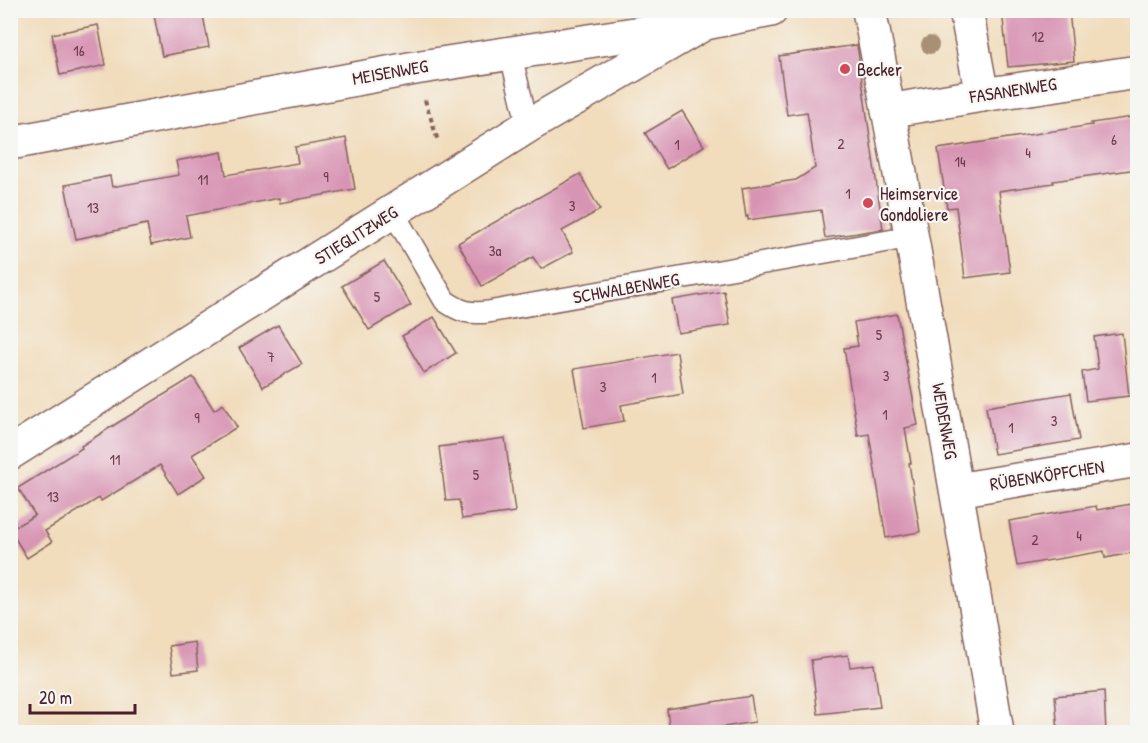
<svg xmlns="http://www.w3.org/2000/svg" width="1148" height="743" font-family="'Patrick Hand',sans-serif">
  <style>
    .building { fill: #d894b4 }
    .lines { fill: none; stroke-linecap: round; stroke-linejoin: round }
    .service-casing { stroke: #84615d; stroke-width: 24 }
    .minor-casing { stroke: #84615d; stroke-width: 36 }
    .path { stroke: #84615d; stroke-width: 4; stroke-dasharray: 4.5 4.5; stroke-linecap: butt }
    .service { stroke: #fff; stroke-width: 21 }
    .minor { stroke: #fff; stroke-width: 33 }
    .tree { fill: #a79076 }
    .poi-dot { fill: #d1495b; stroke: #f6f6f2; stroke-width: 2 }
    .labels { text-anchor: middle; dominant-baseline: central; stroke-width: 4.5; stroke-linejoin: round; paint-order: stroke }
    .number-label { font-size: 15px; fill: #6e3c4d }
    .poi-label { font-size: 18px; fill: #4a1f2b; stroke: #f6f6f2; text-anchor: start }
    .street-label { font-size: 18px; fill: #4a1f2b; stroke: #f6f6f2 }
  </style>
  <rect width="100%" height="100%" fill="#f6f6f2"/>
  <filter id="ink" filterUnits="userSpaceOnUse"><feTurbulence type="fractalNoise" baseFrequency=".0167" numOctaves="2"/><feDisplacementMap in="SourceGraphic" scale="12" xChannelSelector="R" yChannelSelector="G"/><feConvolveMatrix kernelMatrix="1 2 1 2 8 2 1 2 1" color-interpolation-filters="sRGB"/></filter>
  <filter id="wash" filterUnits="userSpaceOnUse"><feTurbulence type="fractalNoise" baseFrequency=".008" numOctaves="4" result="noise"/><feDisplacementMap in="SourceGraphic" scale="24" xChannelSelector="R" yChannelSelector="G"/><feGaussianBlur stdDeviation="1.35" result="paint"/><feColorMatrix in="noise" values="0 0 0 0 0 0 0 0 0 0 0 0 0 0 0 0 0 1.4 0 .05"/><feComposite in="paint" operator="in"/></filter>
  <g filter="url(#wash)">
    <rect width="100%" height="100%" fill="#f1dcbb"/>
    <g id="blocks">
      <g class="building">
        <path d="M153 10H202L209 47 162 56Z"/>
        <path d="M1002 10H1069L1074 61 1008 67Z"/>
        <path d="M98 25 106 65 60 75 52 34Z"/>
        <path d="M857 45 883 229 825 238 821 210 748 220V216L746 217 742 188 796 180 815 168 807 112 787 115 779 56Z"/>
        <path d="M682 111 704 146 667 169 645 133Z"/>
        <path d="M1132 117 1137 154V169L1053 181 1054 183 999 191 1010 272 965 278 956 207 947 208 938 149 1092 125 1091 123Z"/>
        <path d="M346 138 355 189 280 203 279 198 186 216 190 237 151 245 147 224 76 239 65 185 110 176 112 187 179 175 176 161 222 152 226 175 298 163 295 147Z"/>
        <path d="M580 174 600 210 562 231 573 252 541 269 533 257 482 286 458 243Z"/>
        <path d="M384 261 411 305 369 330 342 286Z"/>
        <path d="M724 291 730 325 678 333 672 300Z"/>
        <path d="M897 314 918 425 905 428 911 463H909L920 532 886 538 869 434 858 436 844 348 858 346 854 322Z"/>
        <path d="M434 317 456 353 424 373 402 336Z"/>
        <path d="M278 325 302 364 263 387 239 348Z"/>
        <path d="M1122 333 1129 396 1086 401 1082 372 1098 369 1094 337Z"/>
        <path d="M677 352 683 394 621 405 624 421 584 428 574 369Z"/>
        <path d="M193 377 214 410 223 404 237 427 192 455 206 476 178 494 160 465 101 501 99 498 45 531 52 542 27 558 10 530 35 515 18 488 82 448 81 446 119 422Z"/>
        <path d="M1071 393 1079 440 994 454 986 407Z"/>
        <path d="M505 438 515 512 462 519 459 500 446 501 439 447Z"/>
        <path d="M1137 503V552L1105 558 1104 551 1017 566 1009 521 1096 506 1097 510Z"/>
        <path d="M195 642 198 670 173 673 169 646Z"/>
        <path d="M848 655 850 667 874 664 880 707 818 714 811 660Z"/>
        <path d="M1104 691 1106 732H1058L1055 696Z"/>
        <path d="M751 696 755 722 717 728 718 732H670L667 709Z"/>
      </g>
    </g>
  </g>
  <g filter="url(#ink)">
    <use href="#blocks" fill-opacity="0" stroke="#84615d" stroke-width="1.5"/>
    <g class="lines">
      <defs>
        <g id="service">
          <path d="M510 52 528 126"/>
          <path d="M393 212 445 301C461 312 469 314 488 312L911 237"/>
        </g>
        <g id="minor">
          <path d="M869 10C916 250 957 491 997 732"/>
          <path d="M966 10 982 95"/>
          <path d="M888 111 982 95 1138 72"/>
          <path d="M10 143 415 68 705 23 771 10"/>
          <path d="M10 453 528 126 705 23"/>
          <path d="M957 490 1138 460"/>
        </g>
      </defs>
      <use href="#service" class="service-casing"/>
      <use href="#minor" class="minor-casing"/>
      <path class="path" d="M425 100 438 141"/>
      <use href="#service" class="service"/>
      <use href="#minor" class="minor"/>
    </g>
    <circle class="tree" cx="930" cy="45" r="9"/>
  </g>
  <g class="poi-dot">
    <circle cx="845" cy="69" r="6"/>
    <circle cx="868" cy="203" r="6"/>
  </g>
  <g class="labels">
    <g class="number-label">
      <text x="1038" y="36">12</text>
      <text x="79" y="50">16</text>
      <text x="1114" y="139">6</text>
      <text x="841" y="143">2</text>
      <text x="677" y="144">1</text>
      <text x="1028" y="152">4</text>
      <text x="960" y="161">14</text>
      <text x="326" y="176">9</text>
      <text x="203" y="179">11</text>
      <text x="848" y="193">1</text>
      <text x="572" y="205">3</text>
      <text x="93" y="207">13</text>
      <text x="495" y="250">3a</text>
      <text x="377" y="296">5</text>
      <text x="879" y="334">5</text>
      <text x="271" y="356">7</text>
      <text x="886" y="375">3</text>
      <text x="654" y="377">1</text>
      <text x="603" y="386">3</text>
      <text x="885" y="414">1</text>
      <text x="197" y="417">9</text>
      <text x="1054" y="420">3</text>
      <text x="1011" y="427">1</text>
      <text x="115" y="459">11</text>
      <text x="476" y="474">5</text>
      <text x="53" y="496">13</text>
      <text x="1079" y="535">4</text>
      <text x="1035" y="539">2</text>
    </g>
    <g class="poi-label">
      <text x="857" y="69">Becker</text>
      <text x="880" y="193">Heimservice<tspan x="880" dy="21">Gondoliere</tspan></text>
    </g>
    <g class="street-label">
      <text transform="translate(390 72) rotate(-10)">MEISENWEG</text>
      <text transform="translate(1013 90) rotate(-9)">FASANENWEG</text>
      <text transform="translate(356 235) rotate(-32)">STIEGLITZWEG</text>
      <text transform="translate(626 288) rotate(-10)">SCHWALBENWEG</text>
      <text transform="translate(945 421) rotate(80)">WEIDENWEG</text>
      <text transform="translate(1047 475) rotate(-9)">RÜBENKÖPFCHEN</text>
    </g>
  </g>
  <rect width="1148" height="743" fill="none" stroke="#f6f6f2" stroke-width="36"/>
  <path d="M30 704v9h105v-9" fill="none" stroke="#4a1f2b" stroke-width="3"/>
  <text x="39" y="704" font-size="18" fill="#4a1f2b" stroke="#f6f6f2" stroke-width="4.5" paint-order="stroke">20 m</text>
</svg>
